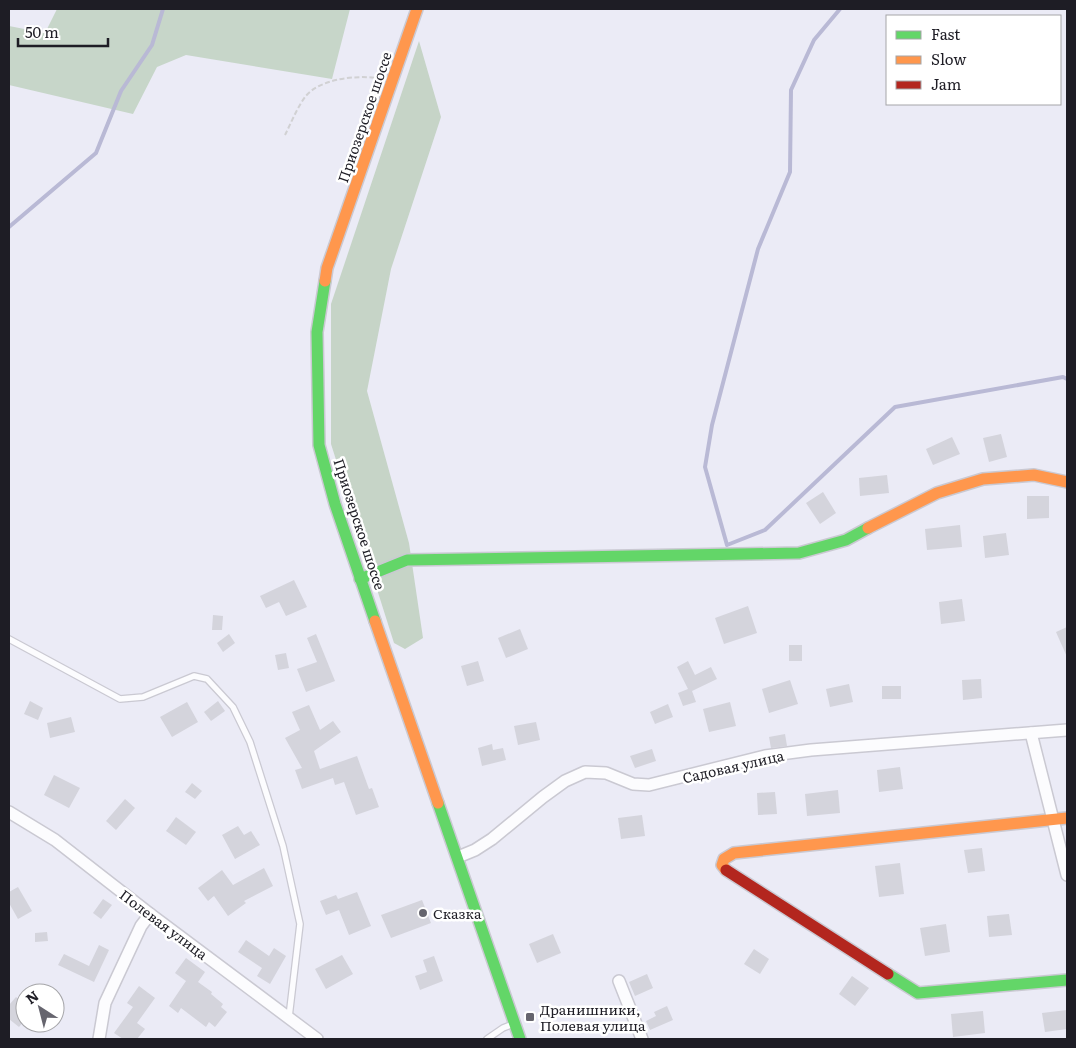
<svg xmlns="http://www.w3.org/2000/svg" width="1076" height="1048" font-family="Literata,serif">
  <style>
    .green { fill: #c7d6c9 }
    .forest { fill: #c6d4c7 }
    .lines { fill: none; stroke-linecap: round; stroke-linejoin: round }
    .stream { stroke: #b9b9d5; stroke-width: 4 }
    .building { fill: #d4d4dc }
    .lane-casing { stroke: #cac9d2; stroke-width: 8 }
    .street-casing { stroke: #cac9d2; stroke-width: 14 }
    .fast-casing { stroke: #cac9d2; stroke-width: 14 }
    .slow-casing { stroke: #cac9d2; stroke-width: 14 }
    .jam-casing { stroke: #cac9d2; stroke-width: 14 }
    .path { stroke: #d1d1d3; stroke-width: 2; stroke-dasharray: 5 2.5; stroke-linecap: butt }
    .lane { stroke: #fcfcfe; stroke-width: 5.5 }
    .street { stroke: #fcfcfe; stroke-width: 11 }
    .fast { stroke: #63d668; stroke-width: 11 }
    .slow { stroke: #ff974d; stroke-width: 11 }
    .jam { stroke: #b3261e; stroke-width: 11 }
    .poi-dot { fill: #66656e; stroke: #fff; stroke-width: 2 }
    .labels { text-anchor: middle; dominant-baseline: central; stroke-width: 5; stroke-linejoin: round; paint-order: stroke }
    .street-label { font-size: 14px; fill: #1e1d25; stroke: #fff }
    .poi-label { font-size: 14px; fill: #1e1d25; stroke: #fff; text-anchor: start }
  </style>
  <rect width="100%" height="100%" fill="#ebebf6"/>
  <path class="green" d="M57 9H350L332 79 186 55 157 67 133 114 9 85V26L45 33Z"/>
  <path class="forest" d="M419 41 441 117 391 269 367 391 409 543 423 638 405 649 394 643 331 444V304Z"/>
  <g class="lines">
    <g class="stream">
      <path d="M840 9 814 40 791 90 790 172 758 249 712 425 705 467 727 545 765 530 895 407 1063 377 1067 379"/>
      <path d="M9 227 96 153 121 91 152 45 163 9"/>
    </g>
  </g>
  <g class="building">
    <path d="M1001 434 1007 457 989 462 983 438Z"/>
    <path d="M952 437 960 454 933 465 926 449Z"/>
    <path d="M887 475 889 493 860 496 859 478Z"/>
    <path d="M823 492 836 513 820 524 806 503Z"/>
    <path d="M1027 496H1049V518L1027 519Z"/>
    <path d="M960 525 962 547 927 550 925 529Z"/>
    <path d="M1006 533 1009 555 985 558 983 536Z"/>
    <path d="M294 580 307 607 286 616 279 602 266 608 260 596Z"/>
    <path d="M962 599 965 621 941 624 939 602Z"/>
    <path d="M748 606 757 633 724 644 715 618Z"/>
    <path d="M213 615 223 616 222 630H212Z"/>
    <path d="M1067 627V657L1056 632Z"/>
    <path d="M520 629 528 649 506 658 498 638Z"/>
    <path d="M229 634 235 643 223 652 217 643Z"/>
    <path d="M316 634 335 681 306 692 297 669 317 662 307 638Z"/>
    <rect x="789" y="645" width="13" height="16"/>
    <path d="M286 653 289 668 278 670 275 655Z"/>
    <path d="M478 661 484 681 467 686 461 666Z"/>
    <path d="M688 661 695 675 711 667 717 679 692 691 696 702 683 706 678 693 688 689 677 667Z"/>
    <path d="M981 679 982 698 963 700 962 680Z"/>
    <path d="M790 680 798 704 769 713 762 689Z"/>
    <path d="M849 684 853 702 830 707 826 689Z"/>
    <rect x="882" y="686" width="19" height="13"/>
    <path d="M30 701 43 708 38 720 24 714Z"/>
    <path d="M218 701 225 711 211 721 204 712Z"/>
    <path d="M187 702 198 722 172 737 160 717Z"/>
    <path d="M730 702 736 726 709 732 703 709Z"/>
    <path d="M668 704 673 717 655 724 650 712Z"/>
    <path d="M309 705 320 730 333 721 341 732 314 751 320 769 357 756 369 789 372 788 379 807 356 815 344 782 335 785 333 778 302 789 295 770 302 768 285 738 300 730 292 712Z"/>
    <path d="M71 717 75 732 50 738 47 723Z"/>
    <path d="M536 722 540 740 518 745 514 726Z"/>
    <path d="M785 734 787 746 771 748 769 737Z"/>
    <path d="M492 744 493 750 503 748 506 760 482 766 478 748Z"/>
    <path d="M652 749 656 761 635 768 630 756Z"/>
    <path d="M900 767 903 789 879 792 877 770Z"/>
    <path d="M54 775 80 788 69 808 44 795Z"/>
    <path d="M192 783 202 791 195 799 185 792Z"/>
    <path d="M838 790 840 813 807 816 805 794Z"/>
    <path d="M775 792 777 814 758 815 757 793Z"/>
    <path d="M125 799 135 808 116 830 106 821Z"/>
    <path d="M642 815 645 836 621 839 618 818Z"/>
    <path d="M176 817 196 832 186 845 166 831Z"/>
    <path d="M238 826 244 835 251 831 260 845 235 859 222 835Z"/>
    <path d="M982 848 985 871 968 873 964 850Z"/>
    <path d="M900 863 904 894 879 897 875 866Z"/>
    <path d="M264 868 273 886 244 901 246 903 228 916 214 896 208 901 198 888 222 870 233 885Z"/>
    <path d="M18 887 32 911 18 919 9 903V892Z"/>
    <path d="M357 892 371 926 349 935 339 910 326 915 320 901 336 895 338 899Z"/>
    <path d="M103 899 112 905 101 919 93 913Z"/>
    <path d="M422 900 431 923 391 938 381 915Z"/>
    <path d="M1009 914 1012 935 989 937 987 916Z"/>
    <path d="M946 924 950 952 925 956 920 928Z"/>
    <path d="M47 932 48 941 35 942V933Z"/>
    <path d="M553 934 561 953 537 963 529 944Z"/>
    <path d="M246 940 269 956 274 948 286 956 270 984 257 976 262 968 238 952Z"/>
    <path d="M99 945 109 950 94 982 58 965 64 954 89 966Z"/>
    <path d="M754 949 769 959 760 974 744 964Z"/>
    <path d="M342 955 353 974 326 989 315 969Z"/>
    <path d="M434 956 443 981 420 990 415 976 427 972 423 960Z"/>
    <path d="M186 958 205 972 198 982 212 992 211 994 223 1004 221 1007 227 1012 215 1027 209 1022 206 1027 181 1008 178 1013 169 1006 186 981 175 973Z"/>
    <path d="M647 974 653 988 635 996 629 982Z"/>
    <path d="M852 976 869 988 855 1006 839 994Z"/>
    <path d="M139 986 155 998 137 1023 145 1029 137 1039H123L114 1033 133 1007 127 1003Z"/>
    <path d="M16 997 25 1004V1020L19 1027 9 1019V1005Z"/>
    <path d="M667 1006 673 1020 650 1030 646 1021 656 1016 654 1012Z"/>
    <path d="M1067 1010V1029L1045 1032 1042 1013Z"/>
    <path d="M983 1011 985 1033 953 1037 951 1014Z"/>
  </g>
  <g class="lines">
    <defs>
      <g id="lane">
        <path d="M9 639 120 699 143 697 194 676 207 679 233 707 250 742 283 846 300 924 289 1017"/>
        <path d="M487 1039 503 1028 513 1024"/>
      </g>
      <g id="street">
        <path d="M1031 733 1067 875"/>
        <path d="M9 812 55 840 150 914 317 1039"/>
        <path d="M458 857 475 850 492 839 543 797 565 781 585 772 606 773 633 784 649 785 765 756 811 750 1067 730"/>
        <path d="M619 981 642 1039"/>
        <path d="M99 1039 105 1003 141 926 150 914"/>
      </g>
      <g id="fast">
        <path d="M325 281 317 332 319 445 335 504 375 621"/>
        <path d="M360 579 407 560 799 553 846 540 868 528"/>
        <path d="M438 803 520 1039"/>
        <path d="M888 974 918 993 1067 980"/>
      </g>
      <g id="slow">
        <path d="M325 281 327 268 417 9"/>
        <path d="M868 528 937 493 983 479 1034 475 1067 482"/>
        <path d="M375 621 438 803"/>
        <path d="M726 870 722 865 724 859 734 853 1067 818"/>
      </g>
      <path id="jam" d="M726 870 888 974"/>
    </defs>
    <use href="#lane" class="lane-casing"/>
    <use href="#street" class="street-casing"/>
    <use href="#fast" class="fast-casing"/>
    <use href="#slow" class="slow-casing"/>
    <use href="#jam" class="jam-casing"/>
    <path class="path" d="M285 135C291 123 297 108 305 97 319 79 355 75 377 78"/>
    <use href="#lane" class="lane"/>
    <use href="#street" class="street"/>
    <use href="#fast" class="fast"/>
    <use href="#slow" class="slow"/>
    <use href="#jam" class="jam"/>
  </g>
  <g class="poi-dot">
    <circle cx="423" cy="913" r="5"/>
    <rect x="525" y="1012" width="10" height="10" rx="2.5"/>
  </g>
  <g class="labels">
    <g class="street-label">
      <text transform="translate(364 117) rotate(-71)">Приозерское шоссе</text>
      <text transform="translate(360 524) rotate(72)">Приозерское шоссе</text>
      <text transform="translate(733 766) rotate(-13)">Садовая улица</text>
      <text transform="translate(164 924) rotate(37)">Полевая улица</text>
    </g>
    <g class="poi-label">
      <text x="433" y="913">Сказка</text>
      <text x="540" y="1009">Дранишники,<tspan x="540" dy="16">Полевая улица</tspan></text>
    </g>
  </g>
  <rect width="1076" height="1048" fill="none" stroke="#1e1d25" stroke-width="20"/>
  <rect x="886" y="15" width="175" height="90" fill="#ffffff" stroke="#a5a5a8"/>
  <rect x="896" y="31" width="25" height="8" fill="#63d668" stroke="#a5a5a8"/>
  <text x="931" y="40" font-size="15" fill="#1e1d25">Fast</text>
  <rect x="896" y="56" width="25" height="8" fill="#ff974d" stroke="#a5a5a8"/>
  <text x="931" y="65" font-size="15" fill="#1e1d25">Slow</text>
  <rect x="896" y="81" width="25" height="8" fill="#b3261e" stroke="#a5a5a8"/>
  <text x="931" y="90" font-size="15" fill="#1e1d25">Jam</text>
  <g transform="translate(40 1008) rotate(324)"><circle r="24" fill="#ffffff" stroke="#a5a5a8"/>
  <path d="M0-4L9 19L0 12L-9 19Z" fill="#66656e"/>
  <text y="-8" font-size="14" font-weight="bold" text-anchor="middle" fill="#1e1d25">N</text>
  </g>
  <path d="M18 38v8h90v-8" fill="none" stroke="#1e1d25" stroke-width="2.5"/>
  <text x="25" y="38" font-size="15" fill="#1e1d25" stroke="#ffffff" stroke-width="4" paint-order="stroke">50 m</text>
</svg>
